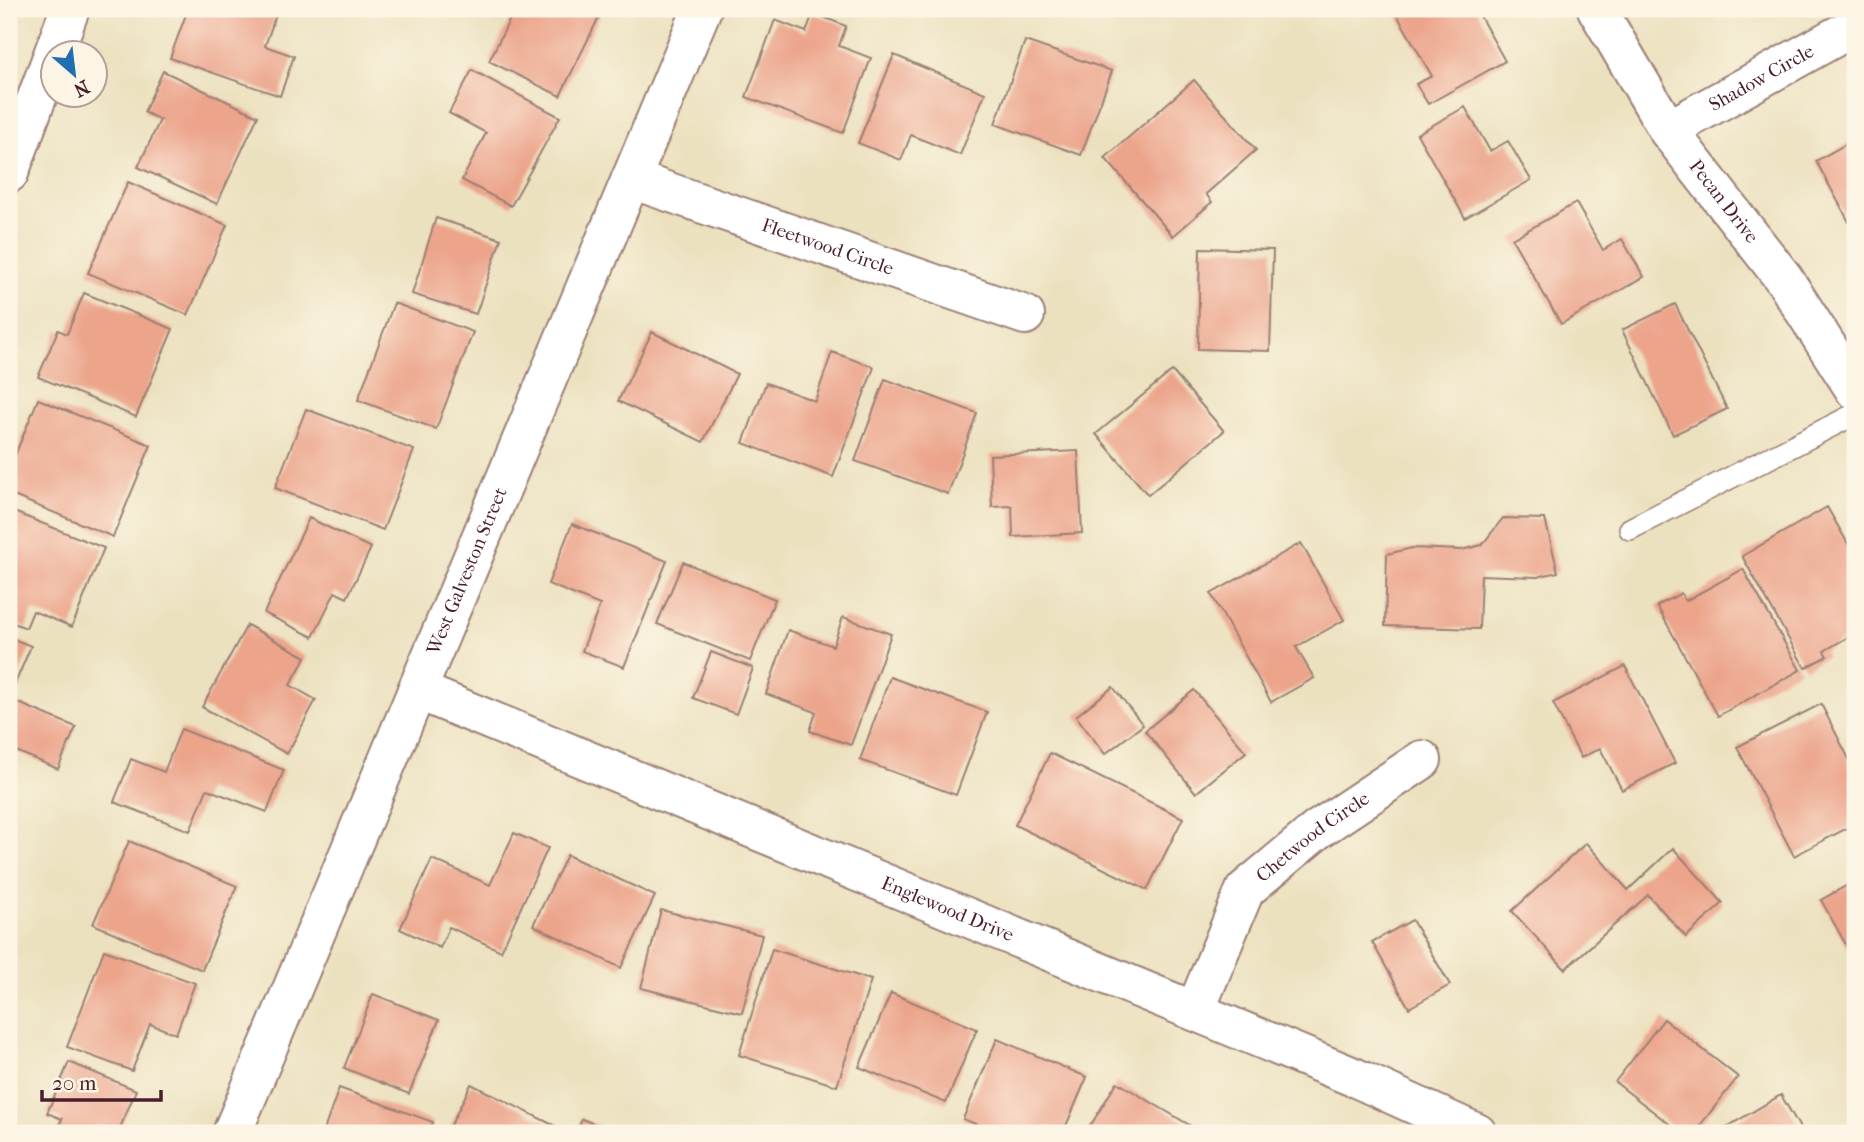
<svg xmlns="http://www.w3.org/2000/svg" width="1864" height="1142" font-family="'IM FELL French Canon',serif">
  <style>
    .building { fill: #eca48b }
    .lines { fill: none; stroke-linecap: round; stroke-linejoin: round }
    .service-casing { stroke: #9b8075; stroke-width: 24 }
    .minor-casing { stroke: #9b8075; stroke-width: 42 }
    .service { stroke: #fff; stroke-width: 21 }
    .minor { stroke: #fff; stroke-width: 38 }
    .labels { text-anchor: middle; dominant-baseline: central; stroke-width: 5; stroke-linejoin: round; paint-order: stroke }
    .street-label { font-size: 19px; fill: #4a1f2b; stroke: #fcf5e5 }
  </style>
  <rect width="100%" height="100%" fill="#fcf5e5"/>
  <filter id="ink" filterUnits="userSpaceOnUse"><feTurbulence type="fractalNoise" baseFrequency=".0143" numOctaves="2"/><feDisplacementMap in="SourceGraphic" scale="14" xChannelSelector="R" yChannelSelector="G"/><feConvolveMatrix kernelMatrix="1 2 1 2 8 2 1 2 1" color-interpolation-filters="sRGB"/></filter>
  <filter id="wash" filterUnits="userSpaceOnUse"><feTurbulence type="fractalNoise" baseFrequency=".00686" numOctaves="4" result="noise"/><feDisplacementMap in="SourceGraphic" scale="28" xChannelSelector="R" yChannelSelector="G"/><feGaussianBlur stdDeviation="1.57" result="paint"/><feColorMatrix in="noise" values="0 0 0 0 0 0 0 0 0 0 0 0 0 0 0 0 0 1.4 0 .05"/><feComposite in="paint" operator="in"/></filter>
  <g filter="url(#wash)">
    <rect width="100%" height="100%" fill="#ece1bf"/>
    <g id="blocks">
      <g class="building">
        <path d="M188 9H278L265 46 294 56 280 96 170 58Z"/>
        <path d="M515 9H603L560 96 489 61Z"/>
        <path d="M1409 9H1476L1505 61 1428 104 1416 84 1432 76 1397 15Z"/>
        <path d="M813 13 846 26 839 46 871 58 843 133 746 97 775 20 806 32Z"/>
        <path d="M1025 41 1112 71 1081 155 995 124Z"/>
        <path d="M894 55 985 93 960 155 911 135 901 160 858 143Z"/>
        <path d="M472 70 560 117 511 206 462 180 486 133 449 113Z"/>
        <path d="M163 71 258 116 217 204 138 167 160 120 144 112Z"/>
        <path d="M1194 80 1256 150 1206 194 1212 202 1173 236 1105 158Z"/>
        <path d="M1465 107 1490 151 1508 141 1531 180 1465 218 1417 134Z"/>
        <path d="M1855 139V233L1816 161Z"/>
        <path d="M128 182 227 225 188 315 88 273Z"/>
        <path d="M1576 203 1603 250 1622 239 1644 277 1561 324 1512 239Z"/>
        <path d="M436 218 501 239 476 314 412 294Z"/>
        <path d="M1200 248 1273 250 1270 351 1198 349Z"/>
        <path d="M84 293 173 329 136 417 38 377 58 330 67 334Z"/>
        <path d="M394 303 473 332 436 429 358 400Z"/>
        <path d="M1675 304 1727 409 1673 435 1622 330Z"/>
        <path d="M652 332 737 374 703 442 618 401Z"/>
        <path d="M832 352 874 367 833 477 743 443 766 383 815 401Z"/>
        <path d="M1172 371 1224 431 1148 495 1096 434Z"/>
        <path d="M885 379 977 413 948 494 855 461Z"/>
        <path d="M38 399 151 445 113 537 9 494V470Z"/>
        <path d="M306 409 414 450 383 530 275 488Z"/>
        <path d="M1078 451 1082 533 1013 537 1012 506 992 507 990 455Z"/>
        <path d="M1827 507 1855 556V633L1824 651 1827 656 1805 668 1742 556Z"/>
        <path d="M9 510 104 548 72 627 33 611 26 628 9 621Z"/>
        <path d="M309 518 371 548 347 598 335 592 313 637 264 613Z"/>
        <path d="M1503 518 1545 519 1558 572 1537 577 1481 575 1479 629 1385 626 1387 554 1412 548 1461 550 1482 545Z"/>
        <path d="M572 524 667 561 624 667 582 651 600 605 548 584Z"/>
        <path d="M1301 543 1344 620 1296 647 1314 678 1271 702 1211 594Z"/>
        <path d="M683 562 775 599 750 661 657 624Z"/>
        <path d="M1743 569 1800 670 1718 716 1657 606 1681 593 1685 601Z"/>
        <path d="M843 617 891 634 851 745 810 731 816 712 766 694 788 630 833 646Z"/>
        <path d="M247 625 306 657 290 685 316 700 287 754 202 707Z"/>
        <path d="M9 637 31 646 9 698Z"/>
        <path d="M711 652 753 668 736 714 693 698Z"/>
        <path d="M1625 666 1675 763 1622 790 1600 748 1581 758 1553 703Z"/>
        <path d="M890 677 987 712 956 795 860 760Z"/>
        <path d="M1113 687 1143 725 1105 754 1076 716Z"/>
        <path d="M1194 690 1246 752 1196 793 1145 731Z"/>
        <path d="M9 699 76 727 58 769 9 748Z"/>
        <path d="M1821 704 1855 771V824L1794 856 1737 747Z"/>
        <path d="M181 729 284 770 267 812 207 789 190 831 114 802 131 759 164 772Z"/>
        <path d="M1050 753 1183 818 1147 890 1015 825Z"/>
        <path d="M514 833 548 848 501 951 449 927 440 948 400 929 432 859 490 885Z"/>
        <path d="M129 841 237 886 202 970 93 924Z"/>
        <path d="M1586 843 1628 890 1673 848 1723 903 1686 937 1648 895 1565 969 1512 911Z"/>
        <path d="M567 855 655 896 621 968 533 925Z"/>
        <path d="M1855 881V961L1821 900Z"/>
        <path d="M661 910 762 935 742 1013 641 988Z"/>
        <path d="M1412 920 1450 985 1409 1008 1372 942Z"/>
        <path d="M772 949 871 980 837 1086 739 1055Z"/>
        <path d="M104 950 195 983 176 1034 150 1024 132 1071 67 1047Z"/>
        <path d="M891 993 977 1029 946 1103 859 1067Z"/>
        <path d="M373 994 439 1020 409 1094 344 1068Z"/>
        <path d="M1664 1019 1738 1077 1694 1133H1681L1615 1082Z"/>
        <path d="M997 1039 1087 1077 1063 1133H998L963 1119Z"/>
        <path d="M69 1062 136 1090 118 1133H56L62 1119 47 1113Z"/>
        <path d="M1117 1082 1191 1126 1186 1133H1086Z"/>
        <path d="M471 1084 559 1128 556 1133H447Z"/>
        <path d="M339 1088 433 1122 429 1133H323Z"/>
        <path d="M1781 1095 1803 1133H1717Z"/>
        <path d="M582 1119 617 1133H576Z"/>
      </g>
    </g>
  </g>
  <g filter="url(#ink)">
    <use href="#blocks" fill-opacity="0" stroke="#9b8075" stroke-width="2"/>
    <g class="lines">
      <defs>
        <path id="service" d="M1630 529 1855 414"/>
        <g id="minor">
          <path id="s1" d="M1597 9 1668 130 1784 279 1855 390"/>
          <path d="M54 52 70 9"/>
          <path id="s2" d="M1668 130 1855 26"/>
          <path d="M9 173 52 57"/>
          <path id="s3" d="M631 179 1025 315"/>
          <path id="s4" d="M417 690 1356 1078 1477 1133"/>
          <path id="s5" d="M1195 1011 1245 890 1317 830 1422 760"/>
          <path id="s6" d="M232 1133 702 9"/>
        </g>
      </defs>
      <use href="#service" class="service-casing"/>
      <use href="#minor" class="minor-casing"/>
      <use href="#service" class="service"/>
      <use href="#minor" class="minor"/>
    </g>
  </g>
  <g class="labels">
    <g class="street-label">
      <text stroke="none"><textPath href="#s2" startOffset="107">Shadow Circle</textPath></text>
      <text stroke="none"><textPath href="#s1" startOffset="231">Pecan Drive</textPath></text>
      <text stroke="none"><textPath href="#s3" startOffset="208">Fleetwood Circle</textPath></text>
      <text stroke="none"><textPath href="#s6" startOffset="609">West Galveston Street</textPath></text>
      <text stroke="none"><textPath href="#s5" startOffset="217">Chetwood Circle</textPath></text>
      <text stroke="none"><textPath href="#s4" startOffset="574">Englewood Drive</textPath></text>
    </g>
  </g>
  <rect width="1864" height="1142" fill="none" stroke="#fcf5e5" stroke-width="35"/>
  <g transform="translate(74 74) rotate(152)"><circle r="33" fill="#fcf5e5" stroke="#b59f9b" stroke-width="2"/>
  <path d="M0-5L12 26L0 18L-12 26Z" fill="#1f6fb2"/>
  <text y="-10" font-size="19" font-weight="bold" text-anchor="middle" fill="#4a1f2b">N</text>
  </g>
  <path d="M42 1090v10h119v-10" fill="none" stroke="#4a1f2b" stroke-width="3.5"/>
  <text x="52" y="1090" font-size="21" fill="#4a1f2b" stroke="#fcf5e5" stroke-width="5" paint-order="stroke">20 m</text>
</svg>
